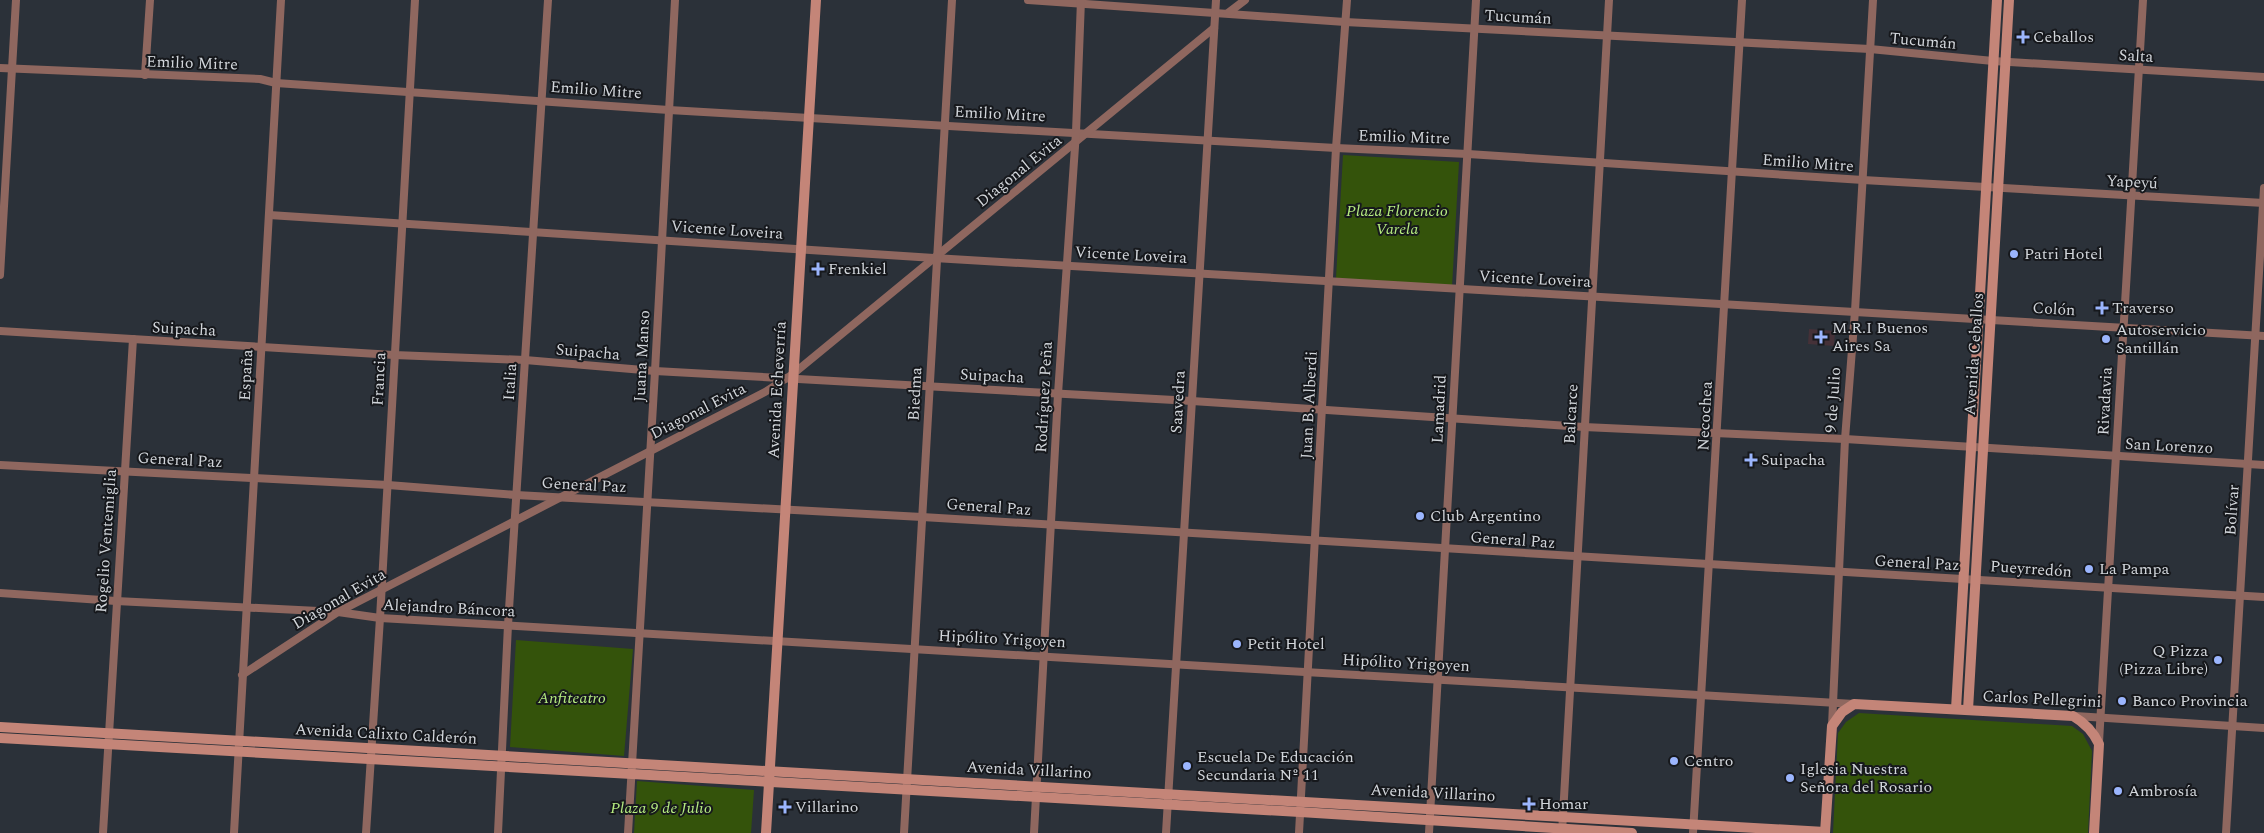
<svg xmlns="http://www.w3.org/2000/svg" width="2264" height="833" font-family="Spectral,serif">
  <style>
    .medical { fill: #453138 }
    .green { fill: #34530b }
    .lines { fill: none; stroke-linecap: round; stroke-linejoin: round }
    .street { stroke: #8f675f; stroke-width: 8 }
    .secondary { stroke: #c48578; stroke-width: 10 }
    .poi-dot { fill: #9bb5fd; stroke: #16181c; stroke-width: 2 }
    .labels { text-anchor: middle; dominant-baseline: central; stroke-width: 4; stroke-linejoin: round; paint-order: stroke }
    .street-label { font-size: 16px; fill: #d2d6db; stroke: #16181c }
    .poi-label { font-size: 16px; fill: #d2d6db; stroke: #16181c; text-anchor: start }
    .park-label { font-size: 16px; font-style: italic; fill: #b5eb80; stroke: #16181c }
  </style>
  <rect width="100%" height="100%" fill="#2b3139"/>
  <path class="medical" d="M1809 329 1835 331 1834 346 1808 344Z"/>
  <g class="green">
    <path d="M1343 155 1459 162 1452 287 1336 278Z"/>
    <path d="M516 640 633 649 624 756 510 747Z"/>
    <path d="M1859 713 2072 726 2083 734 2092 751 2088 833H1833L1838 733 1846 722Z"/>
    <path d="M637 781 754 790 751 833H634Z"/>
  </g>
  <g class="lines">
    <g class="street">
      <path d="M1028 0 1345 22 1870 49 1993 61 2264 77"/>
      <path d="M1228 13 1245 0"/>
      <path d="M0 68 260 79 276 83 669 110 1336 148 1468 154 1863 180 2264 203"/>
      <path d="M145 75 150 0"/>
      <path d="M269 215 934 258 2264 336"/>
      <path d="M0 275 16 0"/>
      <path d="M0 331 394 355 525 360 655 371 1192 401 1584 427 1845 439 2264 465"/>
      <path d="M0 465 388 485 516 495 922 517 2264 597"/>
      <path d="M0 593 116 601 338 612 380 618 1854 704"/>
      <path d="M242 675 338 612 765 392 793 374 1214 28"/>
      <path d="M2075 716 2264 728"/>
      <path d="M1832 726 1845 439 1855 311 1873 0"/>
      <path d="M2099 742 2143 0"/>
      <path d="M103 833 133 339"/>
      <path d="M234 833 281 0"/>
      <path d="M366 833 380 618 415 0"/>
      <path d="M498 833 508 625 548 0"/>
      <path d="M628 833 655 371 675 0"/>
      <path d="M904 833 952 0"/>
      <path d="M1034 833 1058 394 1076 132 1081 0"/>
      <path d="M1166 833 1216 0"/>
      <path d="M1299 833 1336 148 1347 0"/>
      <path d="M1429 833 1476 0"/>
      <path d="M1562 833 1609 0"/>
      <path d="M1693 833 1742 0"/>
      <path d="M2226 833 2264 188"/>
    </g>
    <g class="secondary">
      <path d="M1956 709 1997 0"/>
      <path d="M1968 710 2009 0"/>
      <path d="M0 727 1825 832"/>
      <path d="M0 738 1300 812 1632 833"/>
      <path d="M766 833 816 0"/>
      <path d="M1825 833 1832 726 1842 712 1854 704 2073 716C2085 723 2093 731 2099 744L2094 833"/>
    </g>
  </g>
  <g class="poi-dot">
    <path d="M2020.5 29.5h5v5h5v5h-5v5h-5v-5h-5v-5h5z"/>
    <circle cx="2014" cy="254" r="5"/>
    <path d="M815.5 261.5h5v5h5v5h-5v5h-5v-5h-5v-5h5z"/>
    <path d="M2099.5 300.5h5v5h5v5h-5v5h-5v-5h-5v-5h5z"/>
    <path d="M1818.5 329.5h5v5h5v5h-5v5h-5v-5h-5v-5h5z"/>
    <circle cx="2106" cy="339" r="5"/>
    <path d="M1748.5 452.5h5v5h5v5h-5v5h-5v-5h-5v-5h5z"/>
    <circle cx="1420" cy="516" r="5"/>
    <circle cx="2089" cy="569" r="5"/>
    <circle cx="1237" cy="644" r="5"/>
    <circle cx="2218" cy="660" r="5"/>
    <circle cx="2122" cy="701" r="5"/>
    <circle cx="1674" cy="761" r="5"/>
    <circle cx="1187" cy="766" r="5"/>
    <circle cx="1790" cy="778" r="5"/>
    <circle cx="2118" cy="791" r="5"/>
    <path d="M1526.5 796.5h5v5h5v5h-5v5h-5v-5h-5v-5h5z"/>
    <path d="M782.5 799.5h5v5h5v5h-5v5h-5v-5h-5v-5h5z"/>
  </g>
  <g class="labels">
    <g class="street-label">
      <text transform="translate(1518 17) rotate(3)">Tucumán</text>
      <text transform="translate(1923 41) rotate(5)">Tucumán</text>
      <text transform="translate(2136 56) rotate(3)">Salta</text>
      <text transform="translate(192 63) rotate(2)">Emilio Mitre</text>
      <text transform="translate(596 90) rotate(4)">Emilio Mitre</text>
      <text transform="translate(1000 114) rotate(3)">Emilio Mitre</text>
      <text transform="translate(1404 137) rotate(2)">Emilio Mitre</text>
      <text transform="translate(1808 163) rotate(4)">Emilio Mitre</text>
      <text transform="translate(1019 171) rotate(-39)">Diagonal Evita</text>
      <text transform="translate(2132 182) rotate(3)">Yapeyú</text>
      <text transform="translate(727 230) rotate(4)">Vicente Loveira</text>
      <text transform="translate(1131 255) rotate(3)">Vicente Loveira</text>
      <text transform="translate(1535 279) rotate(3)">Vicente Loveira</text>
      <text transform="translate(2054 309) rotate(3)">Colón</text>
      <text transform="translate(184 329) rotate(3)">Suipacha</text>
      <text transform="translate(588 352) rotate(5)">Suipacha</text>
      <text transform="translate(1974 354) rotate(-86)">Avenida Ceballos</text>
      <text transform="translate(642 356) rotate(-87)">Juana Manso</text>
      <text transform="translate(246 375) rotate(-87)">España</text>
      <text transform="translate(992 376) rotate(3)">Suipacha</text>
      <text transform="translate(379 379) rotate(-87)">Francia</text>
      <text transform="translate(510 382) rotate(-86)">Italia</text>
      <text transform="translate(777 390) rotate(-87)">Avenida Echeverría</text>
      <text transform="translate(915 394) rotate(-87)">Biedma</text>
      <text transform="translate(1044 397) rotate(-87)">Rodríguez Peña</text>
      <text transform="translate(1833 400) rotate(-86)">9 de Julio</text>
      <text transform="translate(2105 401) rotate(-87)">Rivadavia</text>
      <text transform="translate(1178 402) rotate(-87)">Saavedra</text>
      <text transform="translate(1309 405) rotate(-87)">Juan B. Alberdi</text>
      <text transform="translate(1439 409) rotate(-87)">Lamadrid</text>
      <text transform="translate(698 411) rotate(-27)">Diagonal Evita</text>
      <text transform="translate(1571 414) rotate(-87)">Balcarce</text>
      <text transform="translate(1705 416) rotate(-87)">Necochea</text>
      <text transform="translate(2169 446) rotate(3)">San Lorenzo</text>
      <text transform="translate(180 460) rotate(3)">General Paz</text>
      <text transform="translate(584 485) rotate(3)">General Paz</text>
      <text transform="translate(989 507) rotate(4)">General Paz</text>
      <text transform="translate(2232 510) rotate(-86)">Bolívar</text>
      <text transform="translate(1513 540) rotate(4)">General Paz</text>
      <text transform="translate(106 541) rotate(-86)">Rogelio Ventemiglia</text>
      <text transform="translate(1917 563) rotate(3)">General Paz</text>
      <text transform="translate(2031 569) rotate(4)">Pueyrredón</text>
      <text transform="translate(339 599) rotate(-30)">Diagonal Evita</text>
      <text transform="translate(449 608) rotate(3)">Alejandro Báncora</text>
      <text transform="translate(1002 639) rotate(3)">Hipólito Yrigoyen</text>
      <text transform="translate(1406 663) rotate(3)">Hipólito Yrigoyen</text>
      <text transform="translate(2042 699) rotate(3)">Carlos Pellegrini</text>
      <text transform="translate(386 734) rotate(3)">Avenida Calixto Calderón</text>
      <text transform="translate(1029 770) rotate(3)">Avenida Villarino</text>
      <text transform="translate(1433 793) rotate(3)">Avenida Villarino</text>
    </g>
    <g class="poi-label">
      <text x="2033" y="37">Ceballos</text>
      <text x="2024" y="254">Patri Hotel</text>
      <text x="828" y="269">Frenkiel</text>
      <text x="2112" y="308">Traverso</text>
      <text x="1832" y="328">M.R.I Buenos<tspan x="1832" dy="18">Aires Sa</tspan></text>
      <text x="2116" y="330">Autoservicio<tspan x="2116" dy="18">Santillán</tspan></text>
      <text x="1761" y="460">Suipacha</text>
      <text x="1430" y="516">Club Argentino</text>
      <text x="2099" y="569">La Pampa</text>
      <text x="1247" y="644">Petit Hotel</text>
      <text x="2208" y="651" text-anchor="end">Q Pizza<tspan x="2208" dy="18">(Pizza Libre)</tspan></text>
      <text x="2132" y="701">Banco Provincia</text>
      <text x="1197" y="757">Escuela De Educación<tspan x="1197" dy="18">Secundaria Nº 11</tspan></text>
      <text x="1684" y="761">Centro</text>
      <text x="1800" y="769">Iglesia Nuestra<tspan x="1800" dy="18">Señora del Rosario</tspan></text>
      <text x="2128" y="791">Ambrosía</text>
      <text x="1539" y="804">Homar</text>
      <text x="795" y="807">Villarino</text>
    </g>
    <g class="park-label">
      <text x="1397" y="211">Plaza Florencio<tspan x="1397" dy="18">Varela</tspan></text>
      <text x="572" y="698">Anfiteatro</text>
      <text x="661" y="808">Plaza 9 de Julio</text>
    </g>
  </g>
</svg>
